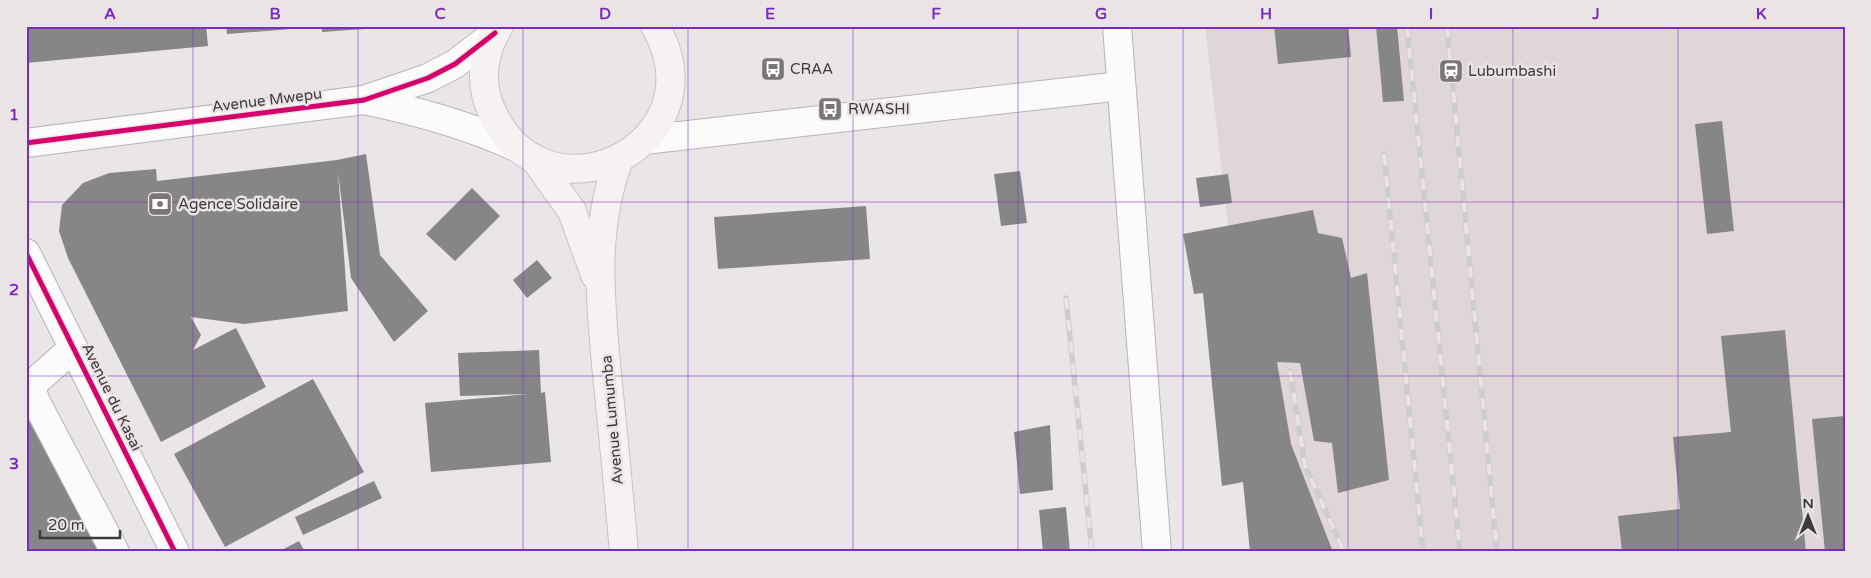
<svg xmlns="http://www.w3.org/2000/svg" width="1871" height="578" font-family="'Varela Round',sans-serif">
  <style>
    .built { fill: #e1d6d7 }
    .building { fill: #878686 }
    .lines { fill: none; stroke-linecap: round; stroke-linejoin: round }
    .minor-casing { stroke: #b7b4b4; stroke-width: 30 }
    .major-casing { stroke: #c6c3c4; stroke-width: 30 }
    .minor { stroke: #fcfbfb; stroke-width: 28 }
    .major { stroke: #f7f2f2; stroke-width: 28 }
    .rail-casing { stroke: #cecdcd; stroke-width: 5.5 }
    .rail { stroke: #ebe4e5; stroke-width: 4; stroke-dasharray: 11; stroke-linecap: butt }
    .cycleway-casing { stroke: #ebe4e5; stroke-width: 8 }
    .cycleway { stroke: #d6006c; stroke-width: 5 }
    .grid { fill: none; stroke: #7b2cbf; stroke-width: 1; stroke-opacity: 0.55 }
    .labels { text-anchor: middle; dominant-baseline: central; stroke-width: 5; stroke-linejoin: round; paint-order: stroke }
    .poi-label { font-size: 15px; fill: #3d3a3a; stroke: #ebe4e5; text-anchor: start }
    .street-label { font-size: 15px; fill: #3d3a3a; stroke: #ebe4e5 }
    .neatline { fill: none; stroke: #7b2cbf; stroke-width: 2 }
    .grid-label { font-size: 16px; text-anchor: middle; font-weight: bold; fill: #7b2cbf }
  </style>
  <rect width="100%" height="100%" fill="#eae5e6"/>
  <path class="built" d="M1205 26H1845V552H1266Z"/>
  <g class="building">
    <path d="M26 26H206L208 46 26 63Z"/>
    <path d="M226 26H304V28L227 34Z"/>
    <path d="M322 26H379V28L322 32Z"/>
    <path d="M1274 26H1348L1351 57 1278 64Z"/>
    <path d="M1376 26H1397L1404 101 1383 102Z"/>
    <path d="M1722 121 1734 231 1707 234 1695 124Z"/>
    <path d="M366 154 380 255 428 311 394 342 351 278 338 172 348 311 244 324 191 317 201 335 193 350 236 328 266 387 161 442 68 258 59 231 62 205 83 183 109 173 156 169 157 181 337 160Z"/>
    <path d="M1020 171 1027 223 1001 226 994 174Z"/>
    <path d="M1228 174 1232 203 1200 207 1196 178Z"/>
    <path d="M472 188 500 216 455 261 426 234Z"/>
    <path d="M866 206 870 259 718 269 714 217Z"/>
    <path d="M1313 210 1318 233 1342 238 1351 278 1367 273 1389 480 1338 493 1332 443 1314 441 1300 363 1277 362 1291 444 1333 552H1250L1243 482 1222 486 1203 293 1194 294 1183 234Z"/>
    <path d="M537 260 552 278 527 298 513 280Z"/>
    <path d="M1785 330 1806 552H1622L1618 516 1680 509 1673 437 1731 432 1721 336Z"/>
    <path d="M539 350 541 393 545 392 551 462 431 472 425 403 529 394 460 396 458 353Z"/>
    <path d="M313 379 364 472 225 547 174 454Z"/>
    <path d="M26 411 56 470 100 552H26Z"/>
    <path d="M1845 416V552H1825L1812 419Z"/>
    <path d="M1050 425 1053 490 1020 494 1014 432Z"/>
    <path d="M374 481 382 498 303 535 295 517Z"/>
    <path d="M1066 507 1070 552H1043L1039 510Z"/>
    <path d="M299 541 305 552H278Z"/>
  </g>
  <g class="lines">
    <defs>
      <g id="minor">
        <path d="M1117 26 1157 552"/>
        <path d="M364 100C417 111 469 125 518 148"/>
        <path d="M644 140 1121 86"/>
        <path d="M26 143 364 100 428 78 455 64 495 33"/>
        <path d="M26 253 175 552"/>
        <path d="M73 348 35 382 32 391 36 402 115 552"/>
      </g>
      <g id="major">
        <path d="M499 26C484 50 479 80 490 107 541 233 724 146 655 26"/>
        <path d="M534 158 572 211 595 275"/>
        <path d="M619 159C591 233 601 308 608 385 614 441 619 496 624 552"/>
      </g>
    </defs>
    <use href="#minor" class="minor-casing"/>
    <use href="#major" class="major-casing"/>
    <use href="#minor" class="minor"/>
    <use href="#major" class="major"/>
    <defs>
      <g id="rail">
        <path d="M1407 26 1460 552"/>
        <path d="M1447 26 1497 552"/>
        <path d="M1384 154 1423 552"/>
        <path d="M1066 298 1092 552"/>
        <path d="M1290 371 1305 465 1344 552"/>
      </g>
    </defs>
    <use href="#rail" class="rail-casing"/>
    <use href="#rail" class="rail"/>
    <defs>
      <g id="cycleway">
        <path d="M26 143 364 100 428 78 455 64 495 33"/>
        <path d="M26 253 175 552"/>
      </g>
    </defs>
    <use href="#cycleway" class="cycleway-casing"/>
    <use href="#cycleway" class="cycleway"/>
  </g>
  <path class="grid" d="M193 26V552M358 26V552M523 26V552M688 26V552M853 26V552M1018 26V552M1183 26V552M1348 26V552M1513 26V552M1678 26V552M26 202H1845M26 376H1845"/>
  <defs>
    <symbol id="bus-square" viewBox="-11 -11 22 22"><rect x="-9" y="-9" width="18" height="18" rx="4" fill="#7a7676" stroke="#ebe4e5"/><path d="M-5-6H5V4H4V6H2V4H-2V6H-4V4H-5ZM-3.5-4V0h7V-4ZM-3.5 1.2v1.5H-2V1.2ZM2 1.2v1.5H3.5V1.2Z" fill="#fff"/></symbol>
    <symbol id="station-square" viewBox="-11 -11 22 22"><rect x="-9" y="-9" width="18" height="18" rx="4" fill="#7a7676" stroke="#ebe4e5"/><path d="M-3-6H3Q5-6 5-4V2Q5 4 3 4L4.5 6H3L1.5 4h-3L-3 6H-4.5L-3 4Q-5 4-5 2V-4Q-5-6-3-6ZM-3.5-4v3h7v-3ZM-3.5 1v1.5H-2V1ZM2 1v1.5H3.5V1Z" fill="#fff"/></symbol>
    <symbol id="bank-square" viewBox="-11 -11 22 22"><rect x="-9" y="-9" width="18" height="18" rx="4" fill="#7a7676" stroke="#ebe4e5"/><path d="M-6-4H6V4H-6ZM0-2.3a2.3 2.3 0 1 0 0 4.6a2.3 2.3 0 1 0 0-4.6Z" fill="#fff"/></symbol>
  </defs>
  <g fill-rule="evenodd">
    <use href="#bus-square" x="759" y="55" width="28" height="28"/>
    <use href="#station-square" x="1437" y="57" width="28" height="28"/>
    <use href="#bus-square" x="816" y="95" width="28" height="28"/>
    <use href="#bank-square" x="146" y="190" width="28" height="28"/>
  </g>
  <g class="labels">
    <g class="poi-label">
      <text x="790" y="69">CRAA</text>
      <text x="1468" y="71">Lubumbashi</text>
      <text x="848" y="109">RWASHI</text>
      <text x="178" y="204">Agence Solidaire</text>
    </g>
    <g class="street-label">
      <text transform="translate(267 100) rotate(-7)">Avenue Mwepu</text>
      <text transform="translate(112 397) rotate(64)">Avenue du Kasai</text>
      <text transform="translate(612 420) rotate(-95)">Avenue Lumumba</text>
    </g>
  </g>
  <rect width="1871" height="578" fill="none" stroke="#ebe4e5" stroke-width="55"/>
  <g transform="translate(1808 516)" stroke="#ebe4e5" stroke-width="4" paint-order="stroke">
  <path d="M0-4L9 19L0 12L-9 19Z" fill="#3d3a3a"/>
  <text y="-8" font-size="14" font-weight="bold" text-anchor="middle" fill="#3d3a3a">N</text>
  </g>
  <path d="M40 530v8h80v-8" fill="none" stroke="#3d3a3a" stroke-width="2.5"/>
  <text x="48" y="530" font-size="15" fill="#3d3a3a" stroke="#ebe4e5" stroke-width="4" paint-order="stroke">20 m</text>
  <rect x="28" y="28" width="1816" height="522" class="neatline"/>
  <g class="grid-label">
    <text x="110" y="19">A</text>
    <text x="275" y="19">B</text>
    <text x="440" y="19">C</text>
    <text x="605" y="19">D</text>
    <text x="770" y="19">E</text>
    <text x="936" y="19">F</text>
    <text x="1101" y="19">G</text>
    <text x="1266" y="19">H</text>
    <text x="1431" y="19">I</text>
    <text x="1596" y="19">J</text>
    <text x="1761" y="19">K</text>
    <text x="14" y="120">1</text>
    <text x="14" y="295">2</text>
    <text x="14" y="469">3</text>
  </g>
</svg>
